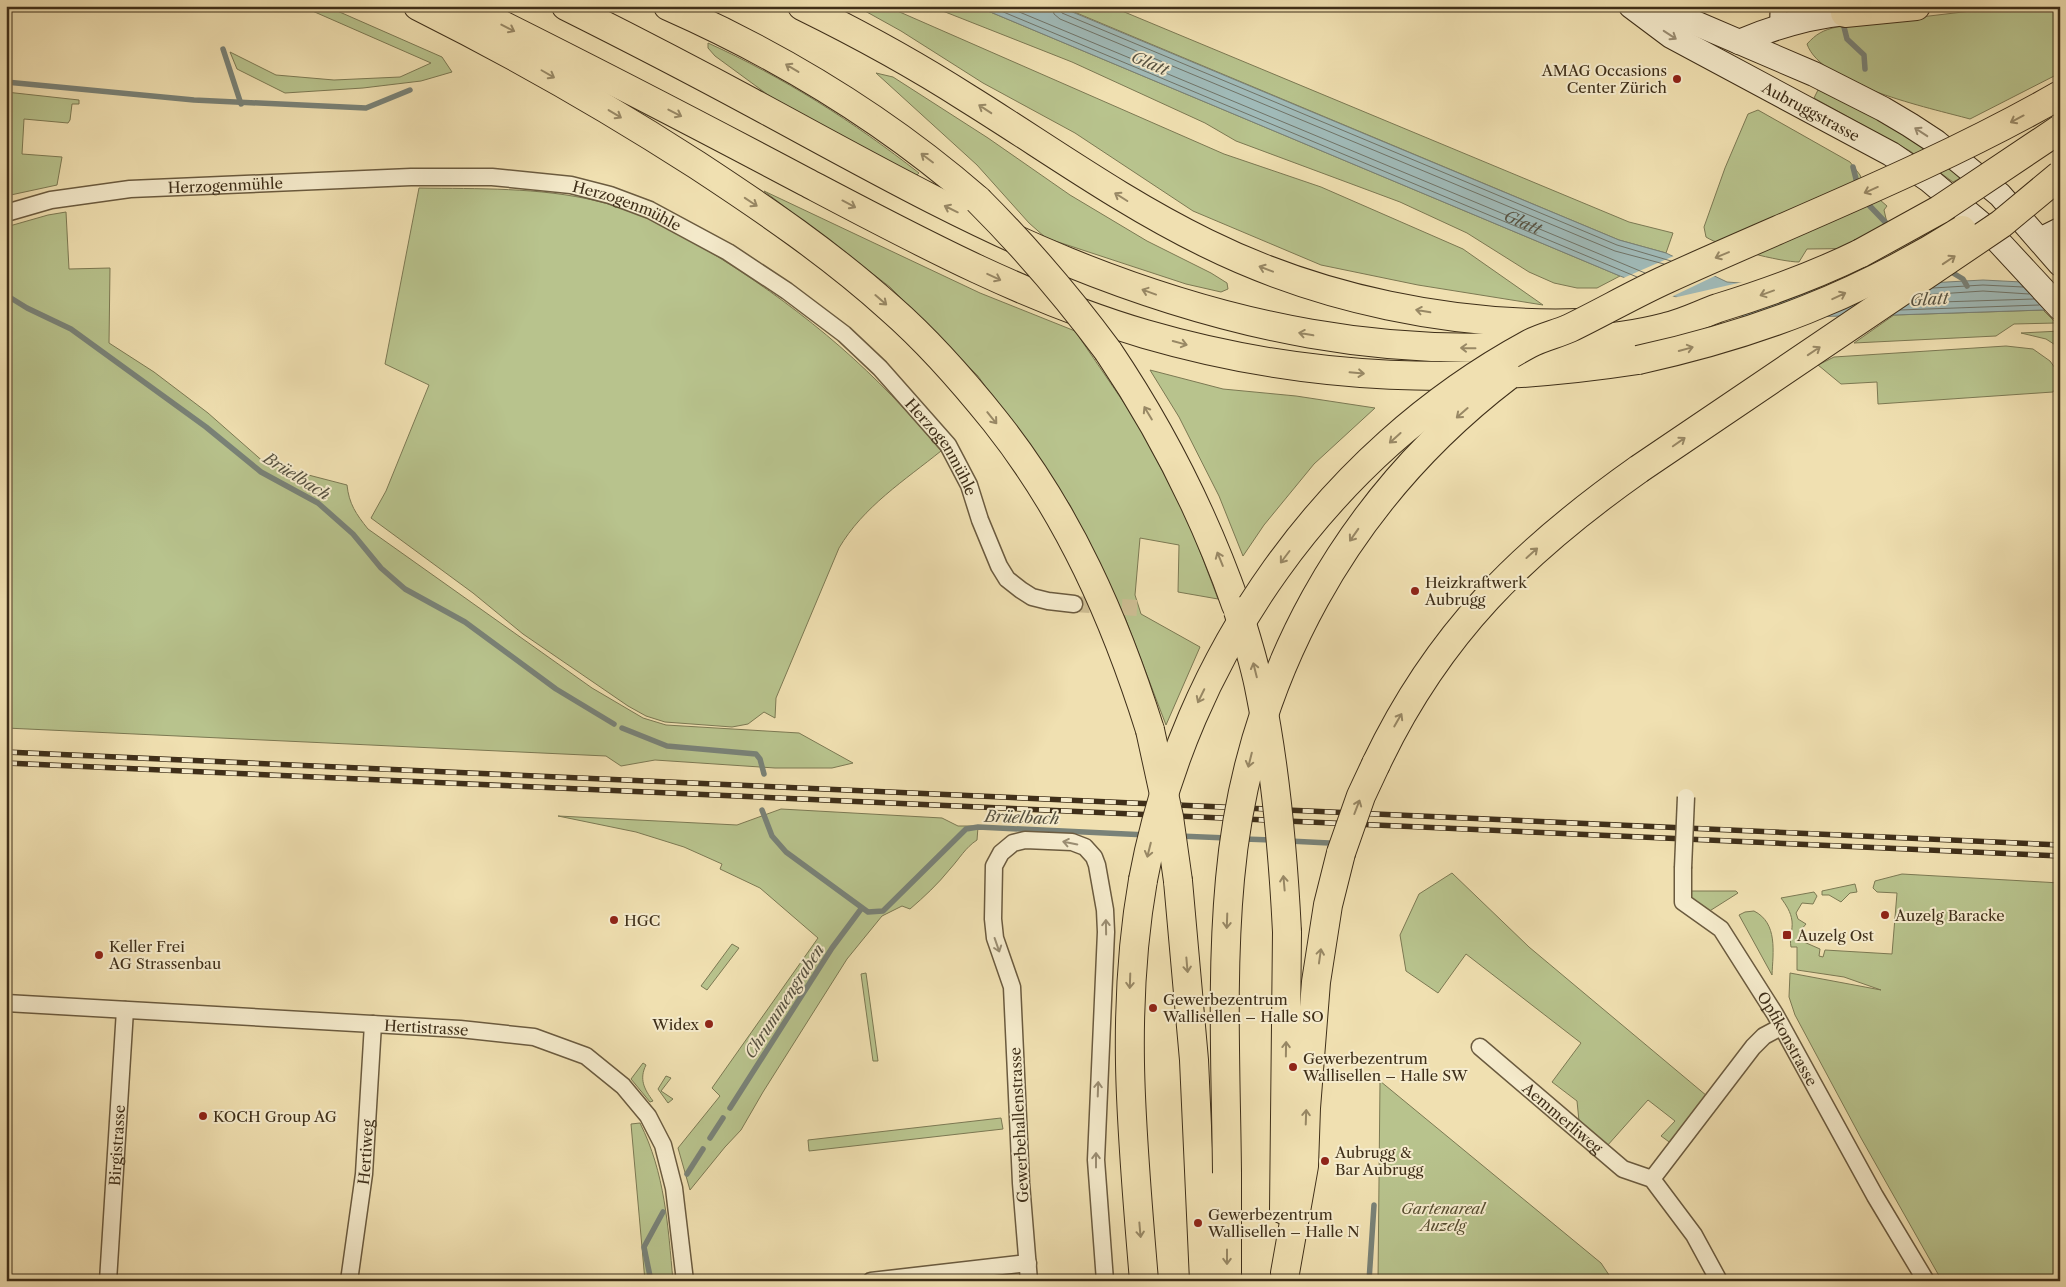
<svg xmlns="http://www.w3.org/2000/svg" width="2066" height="1287" font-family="'Libre Caslon Text',serif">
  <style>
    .green { fill: #b8c38d; stroke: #7c7953 }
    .water { fill: #a0bab8; stroke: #798278 }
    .pier { fill: #f0e0b1 }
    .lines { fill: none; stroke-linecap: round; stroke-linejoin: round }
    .shore { stroke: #707468; stroke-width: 1 }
    .stream { stroke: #798278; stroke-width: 5.5 }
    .street-tunnel { stroke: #cdbd93; stroke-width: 16; stroke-dasharray: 16 8; stroke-linecap: butt }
    .street-casing { stroke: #6b5b3f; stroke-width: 19 }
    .secondary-casing { stroke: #3f2f19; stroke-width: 26 }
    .highway-casing { stroke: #3f2f19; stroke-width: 30 }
    .street { stroke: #f5ebcc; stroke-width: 16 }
    .secondary { stroke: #f5ebcc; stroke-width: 24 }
    .highway { stroke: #f0e0b1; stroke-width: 28 }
    .rail-casing { stroke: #3f2f19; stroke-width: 5.5 }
    .rail { stroke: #f5ebcc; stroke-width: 4; stroke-dasharray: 11; stroke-linecap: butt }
    .street-bridge-casing { stroke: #6b5b3f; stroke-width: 19; stroke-linecap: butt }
    .highway-bridge-casing { stroke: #3f2f19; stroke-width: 30; stroke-linecap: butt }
    .street-bridge { stroke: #f5ebcc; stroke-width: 16 }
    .highway-bridge { stroke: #f0e0b1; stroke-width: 28 }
    .oneway { stroke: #988865 }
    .oneway2 { stroke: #9a8d72 }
    .poi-dot { fill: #8f2418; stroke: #f5ebcc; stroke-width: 2 }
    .labels { text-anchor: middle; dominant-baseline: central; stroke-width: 4; stroke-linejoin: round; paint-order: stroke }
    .poi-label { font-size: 15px; fill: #3f2f19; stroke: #f5ebcc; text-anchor: start }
    .street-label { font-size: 15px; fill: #3f2f19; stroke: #f5ebcc }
    .park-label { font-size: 15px; font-style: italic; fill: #574d30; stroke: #f5ebcc }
    .water-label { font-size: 16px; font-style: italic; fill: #575241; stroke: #f5ebcc }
  </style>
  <rect width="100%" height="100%" fill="#f0e0b1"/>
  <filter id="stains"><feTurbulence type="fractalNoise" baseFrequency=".004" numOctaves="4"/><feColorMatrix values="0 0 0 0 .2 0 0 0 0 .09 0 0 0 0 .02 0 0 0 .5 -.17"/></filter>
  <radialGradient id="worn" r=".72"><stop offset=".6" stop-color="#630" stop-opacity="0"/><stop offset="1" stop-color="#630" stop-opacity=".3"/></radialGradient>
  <g class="green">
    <path d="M301 6H326L442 57 452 72 421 81 363 88 285 93 237 69 230 52 276 75 334 80 400 77 431 63Z"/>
    <path d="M856 6H886L1224 154 1321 187 1463 249 1543 305 1418 285 1321 265 1193 211 1075 133 983 83 901 31Z"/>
    <path d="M930 6H976L1620 276 1597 288H1577L1554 283 1529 272 1467 233 1400 202 1236 141 1205 123 1072 62Z"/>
    <path d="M1060 6H1110L1629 222 1673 233 1666 253 1619 240Z"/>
    <path d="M2013 6H2060V73L1970 119C1930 108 1821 85 1807 44 1816 34 1823 30 1837 27Z"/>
    <path d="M708 43C783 77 854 122 919 173L914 178 775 100 715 56 708 48Z"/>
    <path d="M876 73 893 77 988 138 1070 195 1147 241 1211 273 1227 283 1228 289 1221 292 1186 284 1046 238 1029 223 977 165Z"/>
    <path d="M1819 88 1910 137 1964 176 1953 182 1910 151 1814 98Z"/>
    <path d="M6 92 79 100V104H72L70 120 68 123 24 119 22 154 62 157 57 185 6 196Z"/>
    <path d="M1758 110 1850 162 1860 175 1865 187 1887 206 1884 210 1893 248 1807 249 1799 262C1781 262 1721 247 1706 237L1704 227 1725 168 1748 114Z"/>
    <path d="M419 188C478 189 539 187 597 201 643 212 683 235 723 260 808 314 877 373 941 451 905 480 863 507 839 548L776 698 775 718 764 712 748 724 732 727 665 722 646 716 628 706 523 634 473 593 371 518 386 491 429 385 385 364Z"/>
    <path d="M764 191 980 293 1075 331 1135 419 1187 517 1218 599 1178 592 1179 545 1140 538 1135 595 1141 614 1200 647 1166 725 1124 615 1070 505 978 376 890 287Z"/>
    <path d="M66 212 69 269 110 268 109 343 154 372 208 413 266 464 347 485C349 504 356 514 368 529L592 688 643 718 666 725 799 733 853 763 832 768H775L655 760 621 766 606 756 6 728V227L48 215Z"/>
    <path d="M2043 310 2056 323 2014 324 1996 336 1854 343 1894 315Z"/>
    <path d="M2060 331V348L2046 339 2021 333Z"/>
    <path d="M2006 346 2033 349 2050 361 2060 375V382L2053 392 1878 404 1877 382 1841 384 1818 365 1834 357Z"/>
    <path d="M1150 370 1223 389 1296 396 1375 408 1314 464 1264 525 1243 556 1219 496 1179 417Z"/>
    <path d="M781 809 942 818 958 826H976L978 827 977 840C965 848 960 858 950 869 938 884 924 897 910 909L902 906 882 916 847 959 763 1092 741 1130 725 1147 690 1190 678 1148 720 1096 712 1088 818 938 760 888 720 869 722 864 684 847 636 832 558 816 737 825Z"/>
    <path d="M1452 873 1529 947 1707 1096 1672 1144 1661 1136 1675 1121 1648 1100 1607 1146 1579 1121 1577 1101 1552 1082 1581 1043 1466 954 1438 993 1406 971 1400 935 1419 894Z"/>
    <path d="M1902 874 2060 883V1281H2024L2023 1279 2020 1281H1942L1861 1138 1795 1015 1789 997 1790 973 1881 990 1844 977 1797 970V947H1791C1789 938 1793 930 1792 921 1791 912 1786 905 1781 898L1814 892 1817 896 1813 904 1802 903 1796 913 1798 919 1806 924 1800 931 1804 942 1820 949 1819 956 1823 957 1825 950 1892 954 1897 893 1877 892 1873 888 1875 881Z"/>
    <path d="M1855 884 1857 892 1850 893 1841 902 1829 895H1822V891Z"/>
    <path d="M1688 891H1736L1738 893 1708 912 1689 903Z"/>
    <path d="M1754 911C1778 923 1773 952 1772 975L1739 915 1745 912Z"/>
    <path d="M732 944 739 948 707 990 701 986Z"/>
    <path d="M866 973 878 1061H873L861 974Z"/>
    <path d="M643 1063 646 1065C639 1079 644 1089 653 1101L650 1102 631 1079Z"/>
    <path d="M666 1076 671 1078 661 1091 673 1099 668 1103 658 1089Z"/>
    <path d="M1380 1081 1601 1263 1613 1281H1378Z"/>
    <path d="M1001 1118 1003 1129 809 1151 808 1140Z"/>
    <path d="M640 1123C665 1173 668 1226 673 1281H645L631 1124Z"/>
  </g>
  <path class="water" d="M976 6H1058L1619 240 1666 253 1727 282 1820 289 1983 280 2060 284V313L2043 310 1894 315 1748 318 1676 297 1620 276Z"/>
  <g class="pier">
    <path d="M1676 255 1717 275 1671 297 1621 279Z"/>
    <path d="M1747 281 1817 286 1735 316 1673 298Z"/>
  </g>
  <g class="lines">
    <g class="shore">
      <path d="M989 6 1637 277"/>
      <path id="s1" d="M1005 6 1645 273"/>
      <path d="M1052 6 1054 14 1060 19 1615 251 1664 264"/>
      <path d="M1058 6 1062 13 1617 245 1671 261"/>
      <path d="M1933 288 1983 285 2023 287"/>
      <path d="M1923 295 1983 291 2029 294"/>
      <path d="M1910 303 2034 299"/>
      <path d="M1900 310 2039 305"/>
    </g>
    <g class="stream">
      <path d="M1844 27 1847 39 1864 55 1865 69"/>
      <path d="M223 49 241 104"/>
      <path d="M6 82 194 100 366 108 410 90"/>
      <path d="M1853 167 1858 187"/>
      <path d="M1865 201 1889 226 1892 227"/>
      <path d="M1948 270 1963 279 1967 286"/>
      <path d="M6 295 27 308 71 329 206 427 261 472 318 503 353 534 381 568 405 589 465 622 556 689 614 724"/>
      <path d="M622 728 667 746 756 754 760 759 764 774"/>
      <path d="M762 810 772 836 786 852 868 912 883 911 966 829 978 827 1147 835"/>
      <path d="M1179 836 1227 838"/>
      <path d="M1244 839 1275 840"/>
      <path d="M1289 841 1329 843"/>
      <path d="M730 1108 832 948 861 909"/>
      <path d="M710 1138 723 1118"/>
      <path d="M687 1174 703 1149"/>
      <path d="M651 1281 644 1247 663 1212"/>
      <path d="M1369 1281 1374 1205"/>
    </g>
    <path class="street-tunnel" d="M1074 604 1137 608"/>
    <defs>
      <g id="street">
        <path d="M1778 25 1779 6"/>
        <path id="s2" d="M6 213 51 200 130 189 411 177H492L571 185 610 195 650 210 728 252 787 291 844 334 880 368 948 445 969 485 980 520 999 566 1007 579 1021 590 1032 597 1048 601 1074 604"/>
        <path id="s3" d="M1683 868V902L1721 929 1775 1014 1875 1196 1926 1281"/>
        <path id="s4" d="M6 1003 460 1029 534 1037 586 1056 623 1086 648 1116 663 1145 674 1188 685 1281"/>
        <path id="s5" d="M1480 1047 1623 1169 1652 1179 1694 1235 1719 1281"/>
        <path d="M1652 1179 1753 1047 1764 1036 1781 1027"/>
        <path id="s6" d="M108 1281 125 1010"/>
        <path id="s7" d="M349 1281 364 1174 373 1024"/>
        <path d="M871 1281 1028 1263"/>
        <path d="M1029 1281 1021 1183 1012 987 995 938 993 919 994 866 1001 853 1013 843 1025 840 1072 842 1085 847 1094 857 1097 865 1105 910 1106 932 1096 1160 1105 1281"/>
      </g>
      <g id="secondary">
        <path id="s8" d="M1631 6 1671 36 1891 154 1929 180 1985 227 2060 308"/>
        <path d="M1638 7 1681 17 1814 74 1883 109 1910 125 1936 142 2000 195 2060 264"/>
        <path d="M1739 42C1774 27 1807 17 1845 13"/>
        <path d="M2040 240 2060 230"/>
      </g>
      <g id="highway">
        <path d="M418 6C514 54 607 107 697 165 764 209 830 254 890 308 929 342 963 381 995 421 1069 514 1115 619 1150 730"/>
        <path d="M464 6C579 63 693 122 806 182 916 240 1026 299 1145 334 1310 382 1469 386 1638 360"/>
        <path d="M566 6C628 37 690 69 751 102 855 158 958 217 1068 262 1228 327 1389 361 1563 343 1598 339 1632 336 1666 327 1684 323 1701 314 1718 308 1767 293 1814 276 1861 253"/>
        <path d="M668 6C781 56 885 119 978 200"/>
        <path d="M802 6C859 34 914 64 967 98 1046 147 1122 202 1206 243 1319 299 1454 327 1580 323"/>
        <path d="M1845 13 1916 6"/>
        <path d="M1108 351C1162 431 1204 514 1236 605"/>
        <path d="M1376 764C1438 633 1523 551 1639 469"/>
        <path d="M1143 880C1119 1016 1133 1145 1144 1281"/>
        <path d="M1178 881 1194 1060 1204 1281"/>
        <path d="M1284 1210 1287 932"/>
        <path d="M1285 1273 1304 1166 1306 1108 1316 982 1328 905 1341 853"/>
        <path d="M1227 1281V1173"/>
      </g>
    </defs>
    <use href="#street" class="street-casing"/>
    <use href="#secondary" class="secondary-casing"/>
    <use href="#highway" class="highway-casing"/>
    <use href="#street" class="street"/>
    <use href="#secondary" class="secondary"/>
    <use href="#highway" class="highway"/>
    <defs>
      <g id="rail">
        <path d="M6 752 2060 845"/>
        <path d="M6 763 2060 856"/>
      </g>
    </defs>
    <use href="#rail" class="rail-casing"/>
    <use href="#rail" class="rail"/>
    <defs>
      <path id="street-bridge" d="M1683 868 1686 797"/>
      <g id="highway-bridge">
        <path d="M978 200C1025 247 1068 297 1108 351"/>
        <path d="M1861 253 1939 210 2060 129"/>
        <path d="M1638 360C1757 334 1859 295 1962 230"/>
        <path d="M1639 469 2001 224 2060 175"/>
        <path d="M1238 611C1246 637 1255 664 1260 692 1276 771 1283 852 1287 932"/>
        <path d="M1150 730 1169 817 1178 881"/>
        <path d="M1341 853 1361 796 1376 764"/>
        <path d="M1143 880C1184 657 1328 453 1529 344 1542 337 1557 334 1570 328 1603 312 1634 294 1667 279 1799 219 1934 167 2060 95"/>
        <path d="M1227 1173C1226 1075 1221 976 1230 879 1248 677 1347 499 1508 376"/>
      </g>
    </defs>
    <use href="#street-bridge" class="street-bridge-casing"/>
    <use href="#highway-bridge" class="highway-bridge-casing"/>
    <use href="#street-bridge" class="street-bridge"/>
    <use href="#highway-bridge" class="highway-bridge"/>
  </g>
  <defs><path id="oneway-shaft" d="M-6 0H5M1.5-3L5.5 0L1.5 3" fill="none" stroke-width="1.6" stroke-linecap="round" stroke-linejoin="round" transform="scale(1.25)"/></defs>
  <g class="oneway">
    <use href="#oneway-shaft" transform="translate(508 28) rotate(27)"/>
    <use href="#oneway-shaft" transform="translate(792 68) rotate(-149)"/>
    <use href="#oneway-shaft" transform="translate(548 74) rotate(30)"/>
    <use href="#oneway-shaft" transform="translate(985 109) rotate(-147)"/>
    <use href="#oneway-shaft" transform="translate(675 113) rotate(27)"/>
    <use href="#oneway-shaft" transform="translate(615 114) rotate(31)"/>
    <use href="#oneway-shaft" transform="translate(2017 119) rotate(152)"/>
    <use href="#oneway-shaft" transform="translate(927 158) rotate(-143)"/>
    <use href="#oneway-shaft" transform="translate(1871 190) rotate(156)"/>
    <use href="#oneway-shaft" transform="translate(1121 197) rotate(-148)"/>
    <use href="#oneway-shaft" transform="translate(751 202) rotate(34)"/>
    <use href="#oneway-shaft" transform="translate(849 204) rotate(28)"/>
    <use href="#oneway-shaft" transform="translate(951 209) rotate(-154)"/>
    <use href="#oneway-shaft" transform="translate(1722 255) rotate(157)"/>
    <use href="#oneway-shaft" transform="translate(1949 260) rotate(-34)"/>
    <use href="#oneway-shaft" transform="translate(1266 269) rotate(-159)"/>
    <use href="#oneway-shaft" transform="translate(994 277) rotate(25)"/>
    <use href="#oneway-shaft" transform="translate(1149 292) rotate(-160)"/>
    <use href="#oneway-shaft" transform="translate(1767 293) rotate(160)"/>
    <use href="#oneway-shaft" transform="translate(1839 296) rotate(-25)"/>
    <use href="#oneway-shaft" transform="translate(881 300) rotate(41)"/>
    <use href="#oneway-shaft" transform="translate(1423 311) rotate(-170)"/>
    <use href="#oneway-shaft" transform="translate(1306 334) rotate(-170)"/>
    <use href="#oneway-shaft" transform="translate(1180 343) rotate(15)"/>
    <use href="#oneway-shaft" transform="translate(1468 348) rotate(-179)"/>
    <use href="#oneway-shaft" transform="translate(1686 349) rotate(-15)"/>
    <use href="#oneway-shaft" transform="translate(1814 351) rotate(-34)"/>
    <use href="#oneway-shaft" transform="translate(1357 373) rotate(5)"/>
    <use href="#oneway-shaft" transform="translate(1148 413) rotate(-121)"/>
    <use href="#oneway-shaft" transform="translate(1462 413) rotate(139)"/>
    <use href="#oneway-shaft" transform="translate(992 418) rotate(51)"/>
    <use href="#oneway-shaft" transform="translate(1395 438) rotate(138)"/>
    <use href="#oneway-shaft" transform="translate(1679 442) rotate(-35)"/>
    <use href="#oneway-shaft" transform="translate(1354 535) rotate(125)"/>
    <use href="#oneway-shaft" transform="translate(1532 553) rotate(-42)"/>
    <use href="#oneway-shaft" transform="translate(1285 557) rotate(127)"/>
    <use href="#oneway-shaft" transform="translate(1220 559) rotate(-112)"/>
    <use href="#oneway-shaft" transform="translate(1255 670) rotate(-104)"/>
    <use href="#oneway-shaft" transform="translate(1201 696) rotate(116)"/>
    <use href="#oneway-shaft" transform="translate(1398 720) rotate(-60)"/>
    <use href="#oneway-shaft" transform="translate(1250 760) rotate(104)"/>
    <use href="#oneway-shaft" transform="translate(1357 807) rotate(-69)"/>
    <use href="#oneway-shaft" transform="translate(1149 850) rotate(104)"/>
    <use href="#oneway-shaft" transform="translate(1284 883) rotate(-95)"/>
    <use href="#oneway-shaft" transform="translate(1227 921) rotate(92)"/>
    <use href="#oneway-shaft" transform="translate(1320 956) rotate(-82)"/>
    <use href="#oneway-shaft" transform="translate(1187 965) rotate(85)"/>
    <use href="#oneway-shaft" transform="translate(1130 981) rotate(92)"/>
    <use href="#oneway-shaft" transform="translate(1286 1049) rotate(-89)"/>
    <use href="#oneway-shaft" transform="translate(1306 1117) rotate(-88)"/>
    <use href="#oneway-shaft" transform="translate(1140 1230) rotate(85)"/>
    <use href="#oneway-shaft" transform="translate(1227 1257) rotate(90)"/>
  </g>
  <g class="oneway2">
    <use href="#oneway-shaft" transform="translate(1670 35) rotate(33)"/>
    <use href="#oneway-shaft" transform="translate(1921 132) rotate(-147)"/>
    <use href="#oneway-shaft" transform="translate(1070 843) rotate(-169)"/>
    <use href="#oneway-shaft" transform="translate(1106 927) rotate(-91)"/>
    <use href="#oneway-shaft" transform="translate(997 945) rotate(71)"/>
    <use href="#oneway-shaft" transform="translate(1098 1089) rotate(-88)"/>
    <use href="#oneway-shaft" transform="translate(1096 1160) rotate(-90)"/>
  </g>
  <g class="poi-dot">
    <circle cx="1677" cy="79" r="5"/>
    <circle cx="1415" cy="591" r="5"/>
    <circle cx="1885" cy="915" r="5"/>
    <circle cx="614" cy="920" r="5"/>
    <rect x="1782" y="930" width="10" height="10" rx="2.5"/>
    <circle cx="99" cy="955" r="5"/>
    <circle cx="1153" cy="1008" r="5"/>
    <circle cx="709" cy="1024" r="5"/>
    <circle cx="1293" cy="1067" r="5"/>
    <circle cx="203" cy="1116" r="5"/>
    <circle cx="1325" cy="1161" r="5"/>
    <circle cx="1198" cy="1223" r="5"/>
  </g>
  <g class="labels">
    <g class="poi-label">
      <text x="1667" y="70" text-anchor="end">AMAG Occasions<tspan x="1667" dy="17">Center Zürich</tspan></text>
      <text x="1425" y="582">Heizkraftwerk<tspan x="1425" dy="17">Aubrugg</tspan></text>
      <text x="1895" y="915">Auzelg Baracke</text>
      <text x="624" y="920">HGC</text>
      <text x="1797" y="935">Auzelg Ost</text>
      <text x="109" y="946">Keller Frei<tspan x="109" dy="17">AG Strassenbau</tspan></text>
      <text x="1163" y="999">Gewerbezentrum<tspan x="1163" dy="17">Wallisellen – Halle SO</tspan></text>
      <text x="699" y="1024" text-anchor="end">Widex</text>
      <text x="1303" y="1058">Gewerbezentrum<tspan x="1303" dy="17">Wallisellen – Halle SW</tspan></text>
      <text x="213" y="1116">KOCH Group AG</text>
      <text x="1335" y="1152">Aubrugg &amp;<tspan x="1335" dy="17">Bar Aubrugg</tspan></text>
      <text x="1208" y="1214">Gewerbezentrum<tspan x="1208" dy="17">Wallisellen – Halle N</tspan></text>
    </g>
    <g class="street-label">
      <text stroke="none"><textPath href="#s8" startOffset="209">Aubruggstrasse</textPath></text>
      <text stroke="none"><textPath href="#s2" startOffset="222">Herzogenmühle</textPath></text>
      <text stroke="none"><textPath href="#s2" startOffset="628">Herzogenmühle</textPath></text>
      <text stroke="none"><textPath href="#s2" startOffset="1032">Herzogenmühle</textPath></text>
      <text stroke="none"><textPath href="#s4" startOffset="421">Hertistrasse</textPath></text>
      <text stroke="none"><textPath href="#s3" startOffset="209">Opfikonstrasse</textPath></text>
      <text stroke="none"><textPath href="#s5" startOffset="109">Aemmerliweg</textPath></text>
      <text transform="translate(1019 1125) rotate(-93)">Gewerbehallenstrasse</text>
      <text stroke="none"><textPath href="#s6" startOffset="136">Birgistrasse</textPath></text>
      <text stroke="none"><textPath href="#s7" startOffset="130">Hertiweg</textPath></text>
    </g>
    <g class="park-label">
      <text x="1443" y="1208">Gartenareal<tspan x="1443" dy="17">Auzelg</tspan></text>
    </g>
    <g class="water-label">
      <text transform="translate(1150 63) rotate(23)">Glatt</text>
      <text stroke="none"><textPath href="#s1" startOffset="561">Glatt</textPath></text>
      <text transform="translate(1929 299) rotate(-4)">Glatt</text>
      <text transform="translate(297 476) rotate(32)">Brüelbach</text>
      <text transform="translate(1022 817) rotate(2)">Brüelbach</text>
      <text transform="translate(784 1001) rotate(-57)">Chrummengraben</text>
    </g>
  </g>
  <rect width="2066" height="1287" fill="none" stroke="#f0e0b1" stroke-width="25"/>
  <rect x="8" y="8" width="2051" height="1272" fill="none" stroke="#3f2f19" stroke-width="2.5"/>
  <rect x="12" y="12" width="2041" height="1262" fill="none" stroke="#3f2f19"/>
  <rect width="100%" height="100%" filter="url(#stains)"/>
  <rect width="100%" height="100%" fill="url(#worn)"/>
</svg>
